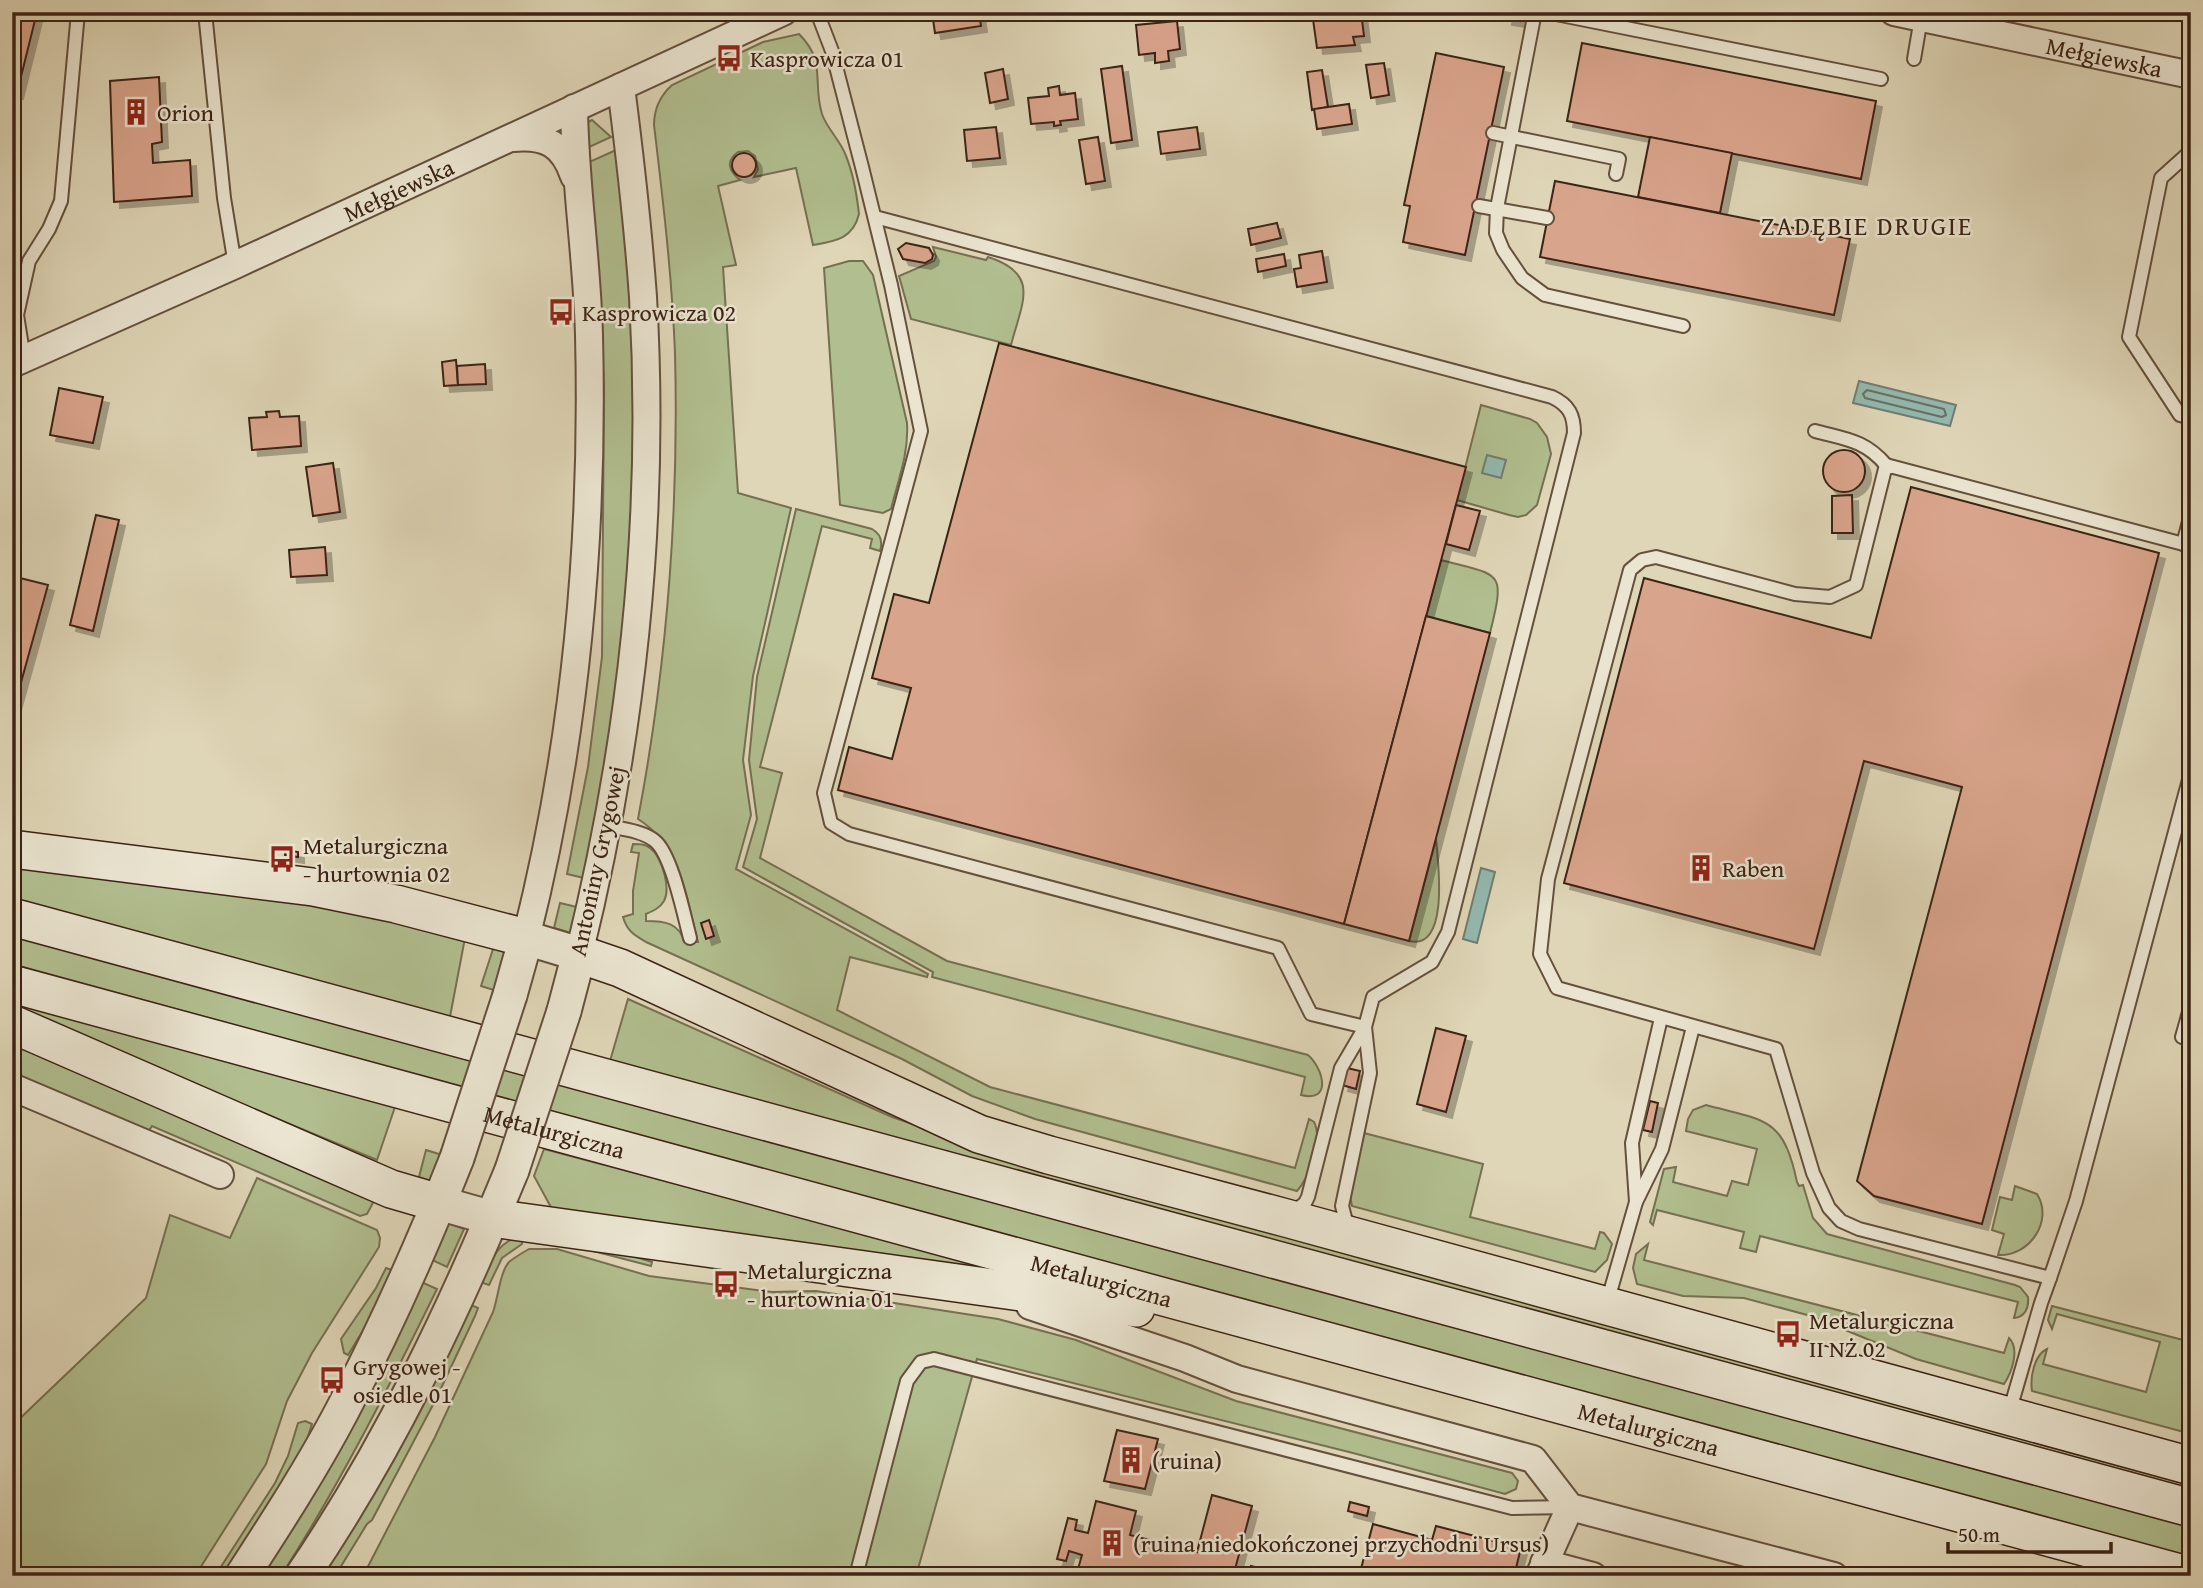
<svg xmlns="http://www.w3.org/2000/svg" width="2203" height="1588" font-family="'Gentium Book Plus',serif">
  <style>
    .green { fill: #b1be8f; stroke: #767052; stroke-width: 2 }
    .water { fill: #93b9af; stroke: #707d71; stroke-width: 2 }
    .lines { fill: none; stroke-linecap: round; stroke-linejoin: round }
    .shore { stroke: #686e62; stroke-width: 2 }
    .building { fill: #d9a48c; stroke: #3c2314; stroke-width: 2; filter: url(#shadow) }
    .service-casing { stroke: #65503d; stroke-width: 16 }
    .minor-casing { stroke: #65503d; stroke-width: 30 }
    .tertiary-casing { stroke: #65503d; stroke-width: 37 }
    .secondary-casing { stroke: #3c2314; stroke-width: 40 }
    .service { stroke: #eae4d0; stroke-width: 12 }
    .minor { stroke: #eae4d0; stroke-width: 26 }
    .tertiary { stroke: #eae4d0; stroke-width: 33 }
    .secondary { stroke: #eae4d0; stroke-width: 37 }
    .tertiary-bridge-casing { stroke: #65503d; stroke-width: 37; stroke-linecap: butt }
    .tertiary-bridge { stroke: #eae4d0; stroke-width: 33 }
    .labels { text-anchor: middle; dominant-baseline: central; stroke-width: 5; stroke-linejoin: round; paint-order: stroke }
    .street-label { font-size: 24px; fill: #3c2314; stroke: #eae4d0 }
    .poi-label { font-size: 24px; fill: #3c2314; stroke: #eae4d0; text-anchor: start }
    .neighbourhood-label { font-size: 26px; letter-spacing: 2px; fill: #3c2314; stroke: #eae4d0 }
  </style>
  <defs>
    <filter id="shadow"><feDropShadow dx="6" dy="6" stdDeviation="0" flood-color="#0004"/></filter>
  </defs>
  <rect width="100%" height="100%" fill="#dfd6b7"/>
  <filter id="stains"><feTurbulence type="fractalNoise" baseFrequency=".00286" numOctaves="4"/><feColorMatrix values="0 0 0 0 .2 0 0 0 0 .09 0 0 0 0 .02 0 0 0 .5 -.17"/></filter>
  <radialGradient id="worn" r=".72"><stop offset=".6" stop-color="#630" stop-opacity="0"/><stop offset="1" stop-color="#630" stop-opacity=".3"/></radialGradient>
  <g class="green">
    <path d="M799 34C827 62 812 81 822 114 827 129 841 141 846 156 853 173 857 196 859 214 853 239 835 241 813 245L796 168 754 177 758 169 755 156 748 151 738 152C725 161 729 171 740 180L718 186 736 265 723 267 738 493 791 508 753 676 743 760 751 815 736 869 928 974 927 977 850 957 837 1010 990 1087 1295 1168 1309 1119 1314 1122C1323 1138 1309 1178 1297 1191L1035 1119 972 1096 902 1059 646 942C634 935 627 931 623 917L633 914V891L639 853 631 852 633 844C640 844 645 844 650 848 662 857 671 888 664 901 660 908 653 911 646 914V921C664 921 680 923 684 942H698C685 894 683 848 638 819 667 665 679 509 675 353 672 276 663 200 654 125 654 108 660 96 672 85L763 42Z"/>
    <path d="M592 120 611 137 585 149 586 123Z"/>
    <path d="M616 150 628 266 634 384 635 476 629 582 606 776 584 878 567 874 588 767 602 657 604 384 595 232 587 163Z"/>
    <path d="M933 247 986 260 988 257C1041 274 1022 302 1011 345L911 319 899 276 934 261 936 257Z"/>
    <path d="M849 261H863L873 275 907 423C909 453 898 481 891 509L883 513 840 505 824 268Z"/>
    <path d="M1481 405 1530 419 1537 423 1547 437 1551 454 1537 505 1526 515 1518 517 1509 515 1457 500Z"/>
    <path d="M796 509 872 529C881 534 883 541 880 551L870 548 872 539 822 526 760 767 782 773 760 858 947 961 1308 1055C1323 1068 1333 1103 1301 1095L1305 1077 932 977 933 972 743 867 757 819 749 760 757 677Z"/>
    <path d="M1441 560C1501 576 1506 569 1490 633L1426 616Z"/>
    <path d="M1436 839C1438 861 1450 951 1409 941Z"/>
    <path d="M12 860 329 905 465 938 449 1022 12 903Z"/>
    <path d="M560 903 577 907 571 933 554 928Z"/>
    <path d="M12 929 2191 1518V1562L12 964Z"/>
    <path d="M495 943 510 948 497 991 481 986Z"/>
    <path d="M12 998 396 1104 377 1160 12 1010Z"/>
    <path d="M628 999 892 1117 1024 1162 2191 1480V1497L610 1061Z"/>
    <path d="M12 1033 375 1199 367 1214 360 1216 152 1126 148 1132 12 1073Z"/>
    <path d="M1706 1105C1765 1121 1783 1116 1797 1182L1799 1186 1803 1185 1813 1218 1827 1234 2015 1285 2020 1287 2028 1297C2029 1308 2025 1317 2014 1318L2018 1302 1760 1236 1756 1252 1740 1248 1744 1232 1657 1210 1653 1225 1650 1222 1664 1169 1676 1167 1673 1182 1727 1196 1732 1181 1748 1185 1757 1149 1686 1131 1688 1119 1693 1110Z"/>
    <path d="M1364 1133 1483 1164 1470 1217 1595 1249 1600 1232 1604 1233 1612 1244 1607 1260 1595 1272 1352 1206 1350 1196Z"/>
    <path d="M544 1149 1101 1296 553 1211 534 1176Z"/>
    <path d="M426 1150 442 1155 432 1182 419 1177Z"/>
    <path d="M257 1178 377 1230 380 1238 379 1247 312 1353 287 1401 266 1464 195 1576H12V1426L146 1298 170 1215 230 1238Z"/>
    <path d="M2015 1186 2037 1194C2054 1221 2029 1257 1998 1255L2004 1234 1992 1230 2000 1197 2012 1200Z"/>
    <path d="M446 1222 464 1229 447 1267 430 1259Z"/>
    <path d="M523 1235 522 1244 502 1258 489 1285 480 1282C491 1260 498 1241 523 1235Z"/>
    <path d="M1648 1244 1644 1260 2004 1353 2009 1338C2020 1349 2012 1372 2004 1384L1916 1359 1811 1316 1744 1298 1683 1296 1637 1284 1633 1268 1636 1254Z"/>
    <path d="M570 1245 626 1254 652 1262 651 1266Z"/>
    <path d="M529 1249H557L649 1276 772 1292 816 1291 998 1319 1076 1340 1236 1401 1512 1473 1518 1481 1516 1489 1505 1494 1353 1453 977 1359 916 1576H363L435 1437 493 1312C498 1298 500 1272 509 1262 515 1257 522 1253 529 1249Z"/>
    <path d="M386 1268 397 1272 389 1288 348 1355 344 1353 341 1339 376 1288Z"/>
    <path d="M419 1281 437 1289C389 1387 340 1484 281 1576H257Z"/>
    <path d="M469 1304 478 1308 475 1316 435 1401 372 1520 367 1524 335 1576H322Z"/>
    <path d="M2052 1306 2191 1342V1434L2032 1391C2030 1377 2034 1355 2047 1349L2043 1364 2146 1392 2160 1342 2057 1314 2052 1329 2048 1320Z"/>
    <path d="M305 1421 312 1424 300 1461 229 1576H215L275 1483 288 1456 298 1423Z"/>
  </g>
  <g class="water">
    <path d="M1859 381 1956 405 1950 426 1853 403Z"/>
    <path d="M1487 455 1506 460 1501 478 1482 473Z"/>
    <path d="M1481 868 1495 872 1477 943 1463 939Z"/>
  </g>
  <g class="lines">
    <path class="shore" d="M1867 390 1944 409 1946 415 1942 417 1865 398 1863 394Z"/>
  </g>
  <g class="building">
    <path d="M12 12H37L17 93 12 91Z"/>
    <path d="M932 12H979L981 26 935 33Z"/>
    <path d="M1312 12H1361L1364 36 1353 37 1355 45 1317 48Z"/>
    <path d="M1507 12 1521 14 1520 21 1506 19Z"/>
    <path d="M1177 21 1180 49 1168 51 1169 61 1155 63V53L1139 55 1136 25Z"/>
    <path d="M1582 43 1876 101 1861 179 1567 121Z"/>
    <path d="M1436 53 1504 67 1465 255 1403 242 1410 206 1404 205Z"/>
    <path d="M1384 63 1389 95 1371 98 1366 65Z"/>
    <path d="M1122 66 1132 140 1111 143 1101 69Z"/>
    <path d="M1003 69 1008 99 990 103 985 73Z"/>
    <path d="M1322 70 1328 107 1312 110 1307 72Z"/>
    <path d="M159 77 162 142 152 144 153 163 190 160 192 196 114 202 110 81Z"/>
    <path d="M1059 86 1060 95 1075 93 1078 119 1060 121 1061 125 1054 126V122L1031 124 1028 98 1049 96 1048 88Z"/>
    <path d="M1349 104 1352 124 1317 129 1314 109Z"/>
    <path d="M996 127 1000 158 967 161 964 130Z"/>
    <path d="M1197 127 1200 149 1161 154 1158 132Z"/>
    <path d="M1098 137 1105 181 1086 184 1079 140Z"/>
    <path d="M1650 137 1732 153 1720 213 1638 197Z"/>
    <circle cx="744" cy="165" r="12"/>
    <path d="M1555 181 1850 239 1834 315 1540 257Z"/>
    <path d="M1277 223 1281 238 1251 245 1248 229Z"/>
    <path d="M906 243 929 248 933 255 932 259 925 263 903 259 898 249Z"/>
    <path d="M1322 251 1327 282 1297 287 1294 269 1301 268 1299 255Z"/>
    <path d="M1284 254 1286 266 1258 272 1256 259Z"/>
    <path d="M999 343 1466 467 1344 924 838 790 849 747 892 759 911 688 872 678 894 594 929 603Z"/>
    <path d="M456 360 458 385 444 386 442 362Z"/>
    <path d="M485 364 486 384 458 385 457 366Z"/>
    <path d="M59 388 103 397 93 443 50 435Z"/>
    <path d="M279 411 280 417 299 416 301 446 252 450 249 418 267 417 266 412Z"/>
    <circle cx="1844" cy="471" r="21"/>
    <path d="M333 463 340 512 313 516 306 467Z"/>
    <path d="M1911 487 2159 553 1982 1224 1874 1196 1857 1181 1962 787 1864 761 1814 949 1564 883 1644 578 1871 638Z"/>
    <path d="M1852 495 1853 533H1832V496Z"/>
    <path d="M1456 505 1480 511 1469 550 1446 544Z"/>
    <path d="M96 515 119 520 93 631 70 625Z"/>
    <path d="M325 547 327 575 291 577 289 550Z"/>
    <path d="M12 576 48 585 12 715Z"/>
    <path d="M1426 616 1490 633 1409 941 1344 924Z"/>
    <path d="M286 850 298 852V857L285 855Z"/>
    <path d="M709 920 714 936 706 939 701 923Z"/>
    <path d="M1436 1028 1466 1036 1446 1112 1417 1104Z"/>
    <path d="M1347 1068 1360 1071 1356 1089 1342 1085Z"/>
    <path d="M1650 1101 1658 1103 1652 1132 1643 1130Z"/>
    <path d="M1117 1430 1158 1439 1145 1489 1104 1481Z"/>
    <path d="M1212 1495 1252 1506 1234 1573 1247 1576H1076L1082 1555 1069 1551 1066 1561 1057 1559 1068 1518 1077 1520 1075 1530 1088 1533 1096 1501 1136 1511 1130 1535 1197 1552Z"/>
    <path d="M1350 1502 1369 1507 1367 1516 1348 1511Z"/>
    <path d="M1373 1524 1432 1540 1436 1526 1521 1548 1514 1576H1359Z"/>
    <path d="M1251 1566 1259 1568 1257 1576H1249Z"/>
  </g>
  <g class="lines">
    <defs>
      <g id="service">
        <path d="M205 12 224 198 235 265"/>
        <path d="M817 12 832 51 862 167 891 285 921 431 824 793 831 823 849 834 1278 948 1311 1014 1365 1027"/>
        <path d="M1535 12 1497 208 1496 233 1503 250 1522 278 1545 295 1683 326"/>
        <path d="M1546 12 1881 79"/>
        <path d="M1914 59 1921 18"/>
        <path d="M1493 133 1619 159 1616 174"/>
        <path d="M2191 151 2161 178 2129 337 2180 415 2191 418"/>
        <path d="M1479 206 1547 218"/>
        <path d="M875 217 1552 397C1569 405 1574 415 1574 433L1448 932 1432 962 1373 997 1365 1027 1341 1068 1308 1197 1305 1203 1292 1213"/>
        <path d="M24 359 17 315 29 261 49 229 61 201 78 12"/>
        <path d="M12 421 14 426 12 432"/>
        <path d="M1815 431C1845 439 1865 440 1886 465"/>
        <path d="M2183 544 2191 514"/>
        <path d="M2191 546 1886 465 1856 585 1830 597 1795 594 1656 557 1642 560 1630 570 1548 879 1540 954 1557 988 1776 1049 1813 1173 1829 1208 1841 1221 1859 1229 2050 1278 2076 1201 2191 772"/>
        <path d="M608 826C622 829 643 831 655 841 672 855 684 916 690 938"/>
        <path d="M2191 1005 2182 1037 2191 1039"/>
        <path d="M1636 1202 1632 1143 1661 1018"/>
        <path d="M1348 1229 1342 1206 1370 1073 1365 1027"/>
        <path d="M1607 1303 1636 1202 1662 1149 1693 1027"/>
        <path d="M2009 1413 2041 1303 2050 1278"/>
        <path d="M856 1576 907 1381 921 1362 934 1359 1512 1508 1569 1507"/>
      </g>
      <g id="minor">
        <path id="s1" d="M1894 12 2191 75"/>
        <path d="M513 138C546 135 563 144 574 176"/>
        <path id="s2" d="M12 364 235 265 783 12"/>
        <path d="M526 938C576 740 594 538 589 335 587 259 575 184 574 108"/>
        <path d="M579 954C632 739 656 518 643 297 638 227 630 157 621 87"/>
        <path d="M12 1087 220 1175"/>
        <path d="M1030 1306 1185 1358 1237 1379 1533 1459 1570 1507 1834 1576"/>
        <path d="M1544 1563 1593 1576"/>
        <path d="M1539 1576 1570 1507"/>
      </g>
      <g id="tertiary">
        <path d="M510 995 526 938 579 954 564 1011"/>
        <path d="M439 1203 492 1218"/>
        <path d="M242 1576C277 1522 312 1468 342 1411 385 1329 423 1244 457 1158"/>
        <path d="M302 1576C388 1450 454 1311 512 1170"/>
      </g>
      <g id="secondary">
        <path d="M12 849 313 887 396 904 526 938"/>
        <path d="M12 917 2191 1508"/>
        <path d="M579 954 620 968 979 1134 1049 1155 1286 1218 2191 1466"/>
        <path id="s3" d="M12 984 2191 1576"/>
        <path d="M12 1024 391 1189 439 1203"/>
        <path d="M492 1218 1136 1308"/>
      </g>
    </defs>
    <use href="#service" class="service-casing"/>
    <use href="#minor" class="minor-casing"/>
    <use href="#tertiary" class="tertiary-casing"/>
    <use href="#secondary" class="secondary-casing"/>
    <use href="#service" class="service"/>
    <use href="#minor" class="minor"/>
    <use href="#tertiary" class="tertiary"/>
    <use href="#secondary" class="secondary"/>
    <defs>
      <g id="tertiary-bridge">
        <path d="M457 1158 510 995"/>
        <path d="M512 1170 564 1011"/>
      </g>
    </defs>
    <use href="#tertiary-bridge" class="tertiary-bridge-casing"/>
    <use href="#tertiary-bridge" class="tertiary-bridge"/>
  </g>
  <defs>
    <symbol id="bus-bare" viewBox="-9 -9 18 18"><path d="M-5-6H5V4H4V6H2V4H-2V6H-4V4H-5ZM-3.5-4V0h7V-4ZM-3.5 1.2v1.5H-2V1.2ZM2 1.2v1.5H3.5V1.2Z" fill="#8f2418" stroke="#eae4d0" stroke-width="2.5" paint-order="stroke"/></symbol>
    <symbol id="building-bare" viewBox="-9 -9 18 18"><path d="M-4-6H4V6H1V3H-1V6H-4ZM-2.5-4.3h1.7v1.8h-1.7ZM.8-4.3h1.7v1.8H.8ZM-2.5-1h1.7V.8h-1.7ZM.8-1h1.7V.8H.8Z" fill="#8f2418" stroke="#eae4d0" stroke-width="2.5" paint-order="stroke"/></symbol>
  </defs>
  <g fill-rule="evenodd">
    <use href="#bus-bare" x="710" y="39" width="38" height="38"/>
    <use href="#building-bare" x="117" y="93" width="38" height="38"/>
    <use href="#bus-bare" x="542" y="293" width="38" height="38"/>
    <use href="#bus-bare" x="263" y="840" width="38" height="38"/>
    <use href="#building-bare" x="1682" y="849" width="38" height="38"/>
    <use href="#bus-bare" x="707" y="1265" width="38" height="38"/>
    <use href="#bus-bare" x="1769" y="1315" width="38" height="38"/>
    <use href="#bus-bare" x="313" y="1361" width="38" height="38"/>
    <use href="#building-bare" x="1112" y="1441" width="38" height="38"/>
    <use href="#building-bare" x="1093" y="1524" width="38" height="38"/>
  </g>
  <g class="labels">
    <g class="street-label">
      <text stroke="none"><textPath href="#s1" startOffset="215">Mełgiewska</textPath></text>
      <text stroke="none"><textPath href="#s2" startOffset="424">Mełgiewska</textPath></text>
      <text transform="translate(597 861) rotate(-78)">Antoniny Grygowej</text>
      <text stroke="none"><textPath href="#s3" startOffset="562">Metalurgiczna</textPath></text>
      <text stroke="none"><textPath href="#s3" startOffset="1129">Metalurgiczna</textPath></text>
      <text stroke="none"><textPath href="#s3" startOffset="1696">Metalurgiczna</textPath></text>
    </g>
    <g class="poi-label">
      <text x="750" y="58">Kasprowicza 01</text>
      <text x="157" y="112">Orion</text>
      <text x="582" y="312">Kasprowicza 02</text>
      <text x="303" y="845">Metalurgiczna<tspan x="303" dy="28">- hurtownia 02</tspan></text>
      <text x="1722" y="868">Raben</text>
      <text x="747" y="1270">Metalurgiczna<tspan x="747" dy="28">- hurtownia 01</tspan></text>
      <text x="1809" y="1320">Metalurgiczna<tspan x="1809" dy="28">II NŻ 02</tspan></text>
      <text x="353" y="1366">Grygowej -<tspan x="353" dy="28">osiedle 01</tspan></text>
      <text x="1152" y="1460">(ruina)</text>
      <text x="1133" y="1543">(ruina niedokończonej przychodni Ursus)</text>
    </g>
    <g class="neighbourhood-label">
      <text x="1867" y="225">ZADĘBIE DRUGIE</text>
    </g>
  </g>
  <rect width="2203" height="1588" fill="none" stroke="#dfd6b7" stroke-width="42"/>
  <rect x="14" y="14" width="2175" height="1560" fill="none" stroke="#3c2314" stroke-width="3.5"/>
  <rect x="21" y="21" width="2161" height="1546" fill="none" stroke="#3c2314" stroke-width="2"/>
  <path d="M1948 1542v10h163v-10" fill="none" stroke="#3c2314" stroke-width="3.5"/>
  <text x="1958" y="1542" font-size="21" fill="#3c2314" stroke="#eae4d0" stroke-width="5" paint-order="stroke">50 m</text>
  <rect width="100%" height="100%" filter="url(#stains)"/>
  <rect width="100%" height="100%" fill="url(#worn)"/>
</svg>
